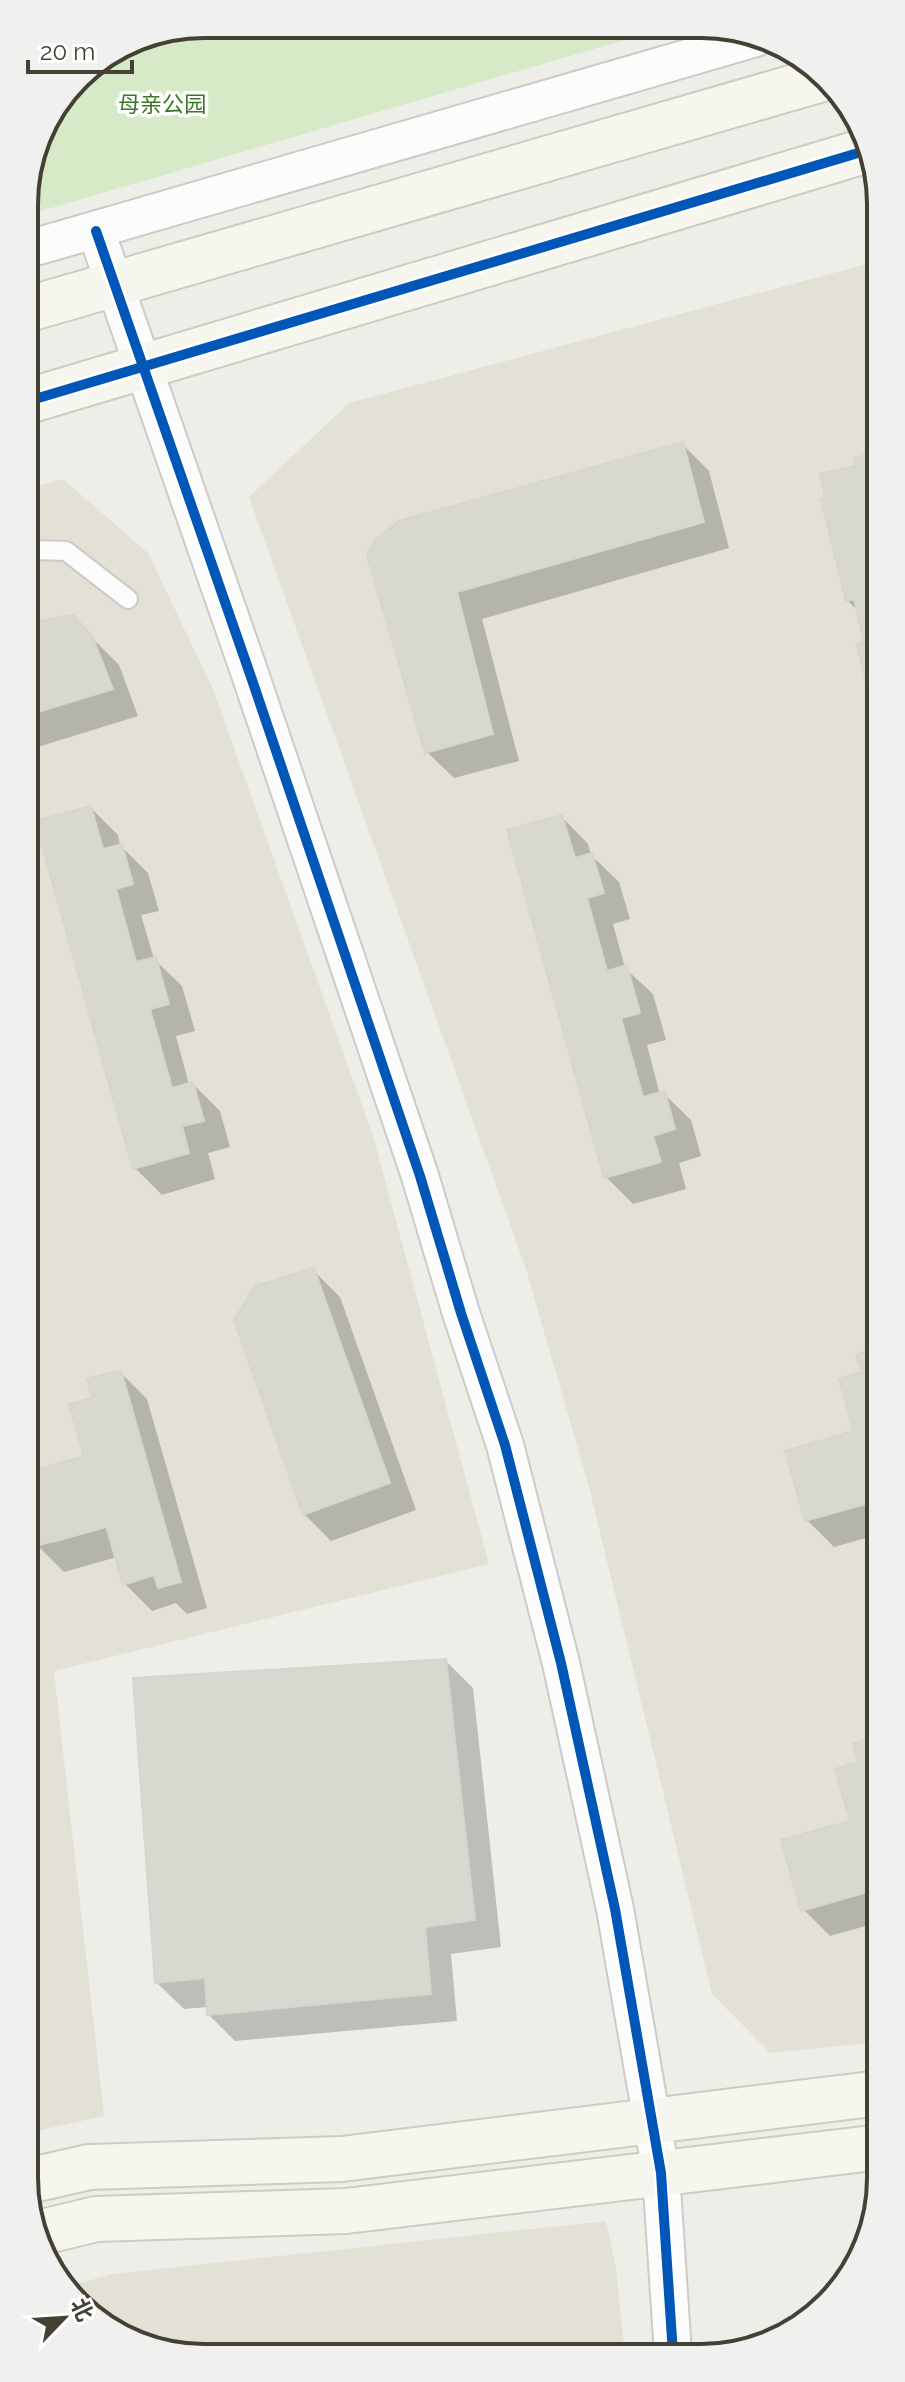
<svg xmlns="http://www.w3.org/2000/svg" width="905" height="2382" font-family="Raleway,'Noto Sans SC',sans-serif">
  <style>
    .residential { fill: #e3e1d5 }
    .green { fill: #d7eac8 }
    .shadow { fill: #0003; fill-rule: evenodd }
    .building { fill: #d8d7d0; stroke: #d6d5ce; stroke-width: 2 }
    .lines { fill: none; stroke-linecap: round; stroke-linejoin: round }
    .lane-casing { stroke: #cccbc5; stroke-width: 22 }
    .street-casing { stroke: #cccbc5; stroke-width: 40 }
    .secondary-casing { stroke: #ceccbf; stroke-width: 48 }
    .lane { stroke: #fcfcfc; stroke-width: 18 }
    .street { stroke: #fcfcfc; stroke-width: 36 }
    .secondary { stroke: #f6f5ee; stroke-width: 44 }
    .cycleway-casing { stroke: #fff; stroke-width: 15 }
    .cycleway { stroke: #0057b8; stroke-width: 10 }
    .labels { text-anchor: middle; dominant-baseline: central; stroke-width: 7; stroke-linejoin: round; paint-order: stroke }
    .park-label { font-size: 22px; fill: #3b7528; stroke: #fff }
    .rim { fill: none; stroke: #444034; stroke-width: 4 }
  </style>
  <rect width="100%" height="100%" fill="#eeeee8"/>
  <g class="residential">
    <path d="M878 261 880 2042 770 2053 712 1994 589 1487 525 1266 249 497 349 403Z"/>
    <path d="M63 479 148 553 213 689 373 1136 489 1564 54 1671 104 2116 27 2133 25 490Z"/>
    <path d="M606 2221 616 2269 625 2354 169 2355 77 2306 67 2287 112 2274Z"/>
  </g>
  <path class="green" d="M204 24 669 27 24 216V192L42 125 85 69 135 38Z"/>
  <g class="shadow">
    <path d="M682 444 709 471 729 548 482 619 519 761 454 778 427 752 369 556Z"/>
    <path d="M878 454V724L859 645 867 643 859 612 847 600 858 467Z"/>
    <path d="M72 618 119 665 138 716 25 751V627Z"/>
    <path d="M91 808 118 835 120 845 148 873 159 911 141 915 154 959 182 986 195 1031 176 1036 189 1085 193 1084 220 1111 230 1147 208 1153 215 1179 162 1195 135 1168Z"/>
    <path d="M562 817 588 844 591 855 619 882 630 919 613 924 625 968 653 994 666 1040 647 1045 660 1095 664 1094 691 1120 701 1156 679 1163 686 1189 633 1204 606 1177Z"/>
    <path d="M313 1270 340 1297 416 1510 331 1541 304 1514Z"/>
    <path d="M879 1350 880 1534 834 1547 807 1520 856 1433 864 1374 859 1356Z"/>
    <path d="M120 1372 147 1399 207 1608 187 1614 176 1603 152 1611 125 1584 117 1557 64 1572 37 1545 87 1458 95 1399ZM115 1521 116 1525 52 1543V1539Z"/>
    <path d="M446 1661 473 1688 501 1947 451 1954 457 2021 235 2041 208 2014V2007L184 2009 157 1983Z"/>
    <path d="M880 1738V1922L830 1936 803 1909 853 1822 860 1763Z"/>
  </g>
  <g class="building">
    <path d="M683 442 704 522 457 592 493 734 425 753 367 555 376 539 399 521Z"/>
    <path d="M878 452V732L857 644 864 642 854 599 846 601 821 499 825 498 820 474 856 466 854 458Z"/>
    <path d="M73 615 92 636 113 689 25 716V624Z"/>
    <path d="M91 806 103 849 122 844 133 884 116 889 136 962 156 957 169 1004 150 1009 172 1088 193 1082 204 1121 182 1126 189 1153 133 1169 35 821Z"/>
    <path d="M562 815 575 858 592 853 604 893 587 898 607 971 627 965 640 1013 621 1018 643 1097 665 1091 675 1129 653 1136 661 1162 604 1178 507 830Z"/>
    <path d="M314 1268 390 1483 303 1515 234 1320 255 1286Z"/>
    <path d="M879 1348 880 1515 876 1501 805 1521 785 1451 854 1431 839 1379 862 1372 856 1355Z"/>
    <path d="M121 1370 181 1582 158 1588 154 1575 123 1585 106 1526 36 1546 26 1514V1473L84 1456 69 1404 92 1398 87 1379Z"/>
    <path d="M446 1659 475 1920 425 1927 431 1994 207 2015 205 1978 155 1983 133 1678Z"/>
    <path d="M880 1736V1922L871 1891 801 1911 781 1840 850 1821 835 1769 858 1762 853 1744Z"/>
  </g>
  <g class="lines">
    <defs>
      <path id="lane" d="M25 552 34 550 66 551 128 599"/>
      <g id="street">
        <path d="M96 231 250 674 420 1176 461 1313 505 1445 561 1663 615 1909 661 2173 673 2354"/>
        <path d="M25 250 756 38"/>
      </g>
      <g id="secondary">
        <path d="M25 310 829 77"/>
        <path d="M25 402 868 150"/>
        <path d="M28 2181 89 2167 342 2159 880 2093"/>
        <path d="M38 2233 96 2219 346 2211 881 2147"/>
      </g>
    </defs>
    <use href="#lane" class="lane-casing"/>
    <use href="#street" class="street-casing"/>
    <use href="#secondary" class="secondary-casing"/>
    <use href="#lane" class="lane"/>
    <use href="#street" class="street"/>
    <use href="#secondary" class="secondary"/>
    <defs>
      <g id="cycleway">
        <path d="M96 231 250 674 420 1176 461 1313 505 1445 561 1663 615 1909 661 2173 673 2354"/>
        <path d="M25 402 868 150"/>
      </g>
    </defs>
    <use href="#cycleway" class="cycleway-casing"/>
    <use href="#cycleway" class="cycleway"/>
  </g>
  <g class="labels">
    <g class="park-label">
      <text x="162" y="104">母亲公园</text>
    </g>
  </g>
  <path d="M0 0H905V2382H0ZM204 38H701A166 166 0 0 1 867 204V2178A166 166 0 0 1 701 2344H204A166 166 0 0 1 38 2178V204A166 166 0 0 1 204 38Z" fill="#f0f0ef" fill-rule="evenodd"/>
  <path class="rim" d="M204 38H701A166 166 0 0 1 867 204V2178A166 166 0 0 1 701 2344H204A166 166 0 0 1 38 2178V204A166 166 0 0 1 204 38Z"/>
  <g transform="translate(64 2318) rotate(65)" stroke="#ffffff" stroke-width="6" paint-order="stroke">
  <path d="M0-6L14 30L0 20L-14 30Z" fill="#444034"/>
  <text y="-12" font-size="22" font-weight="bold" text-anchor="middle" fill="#444034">北</text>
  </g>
  <path d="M28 60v12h104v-12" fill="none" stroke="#444034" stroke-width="4"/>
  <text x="40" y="60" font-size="24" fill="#444034" stroke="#ffffff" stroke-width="6" paint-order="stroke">20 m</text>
</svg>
